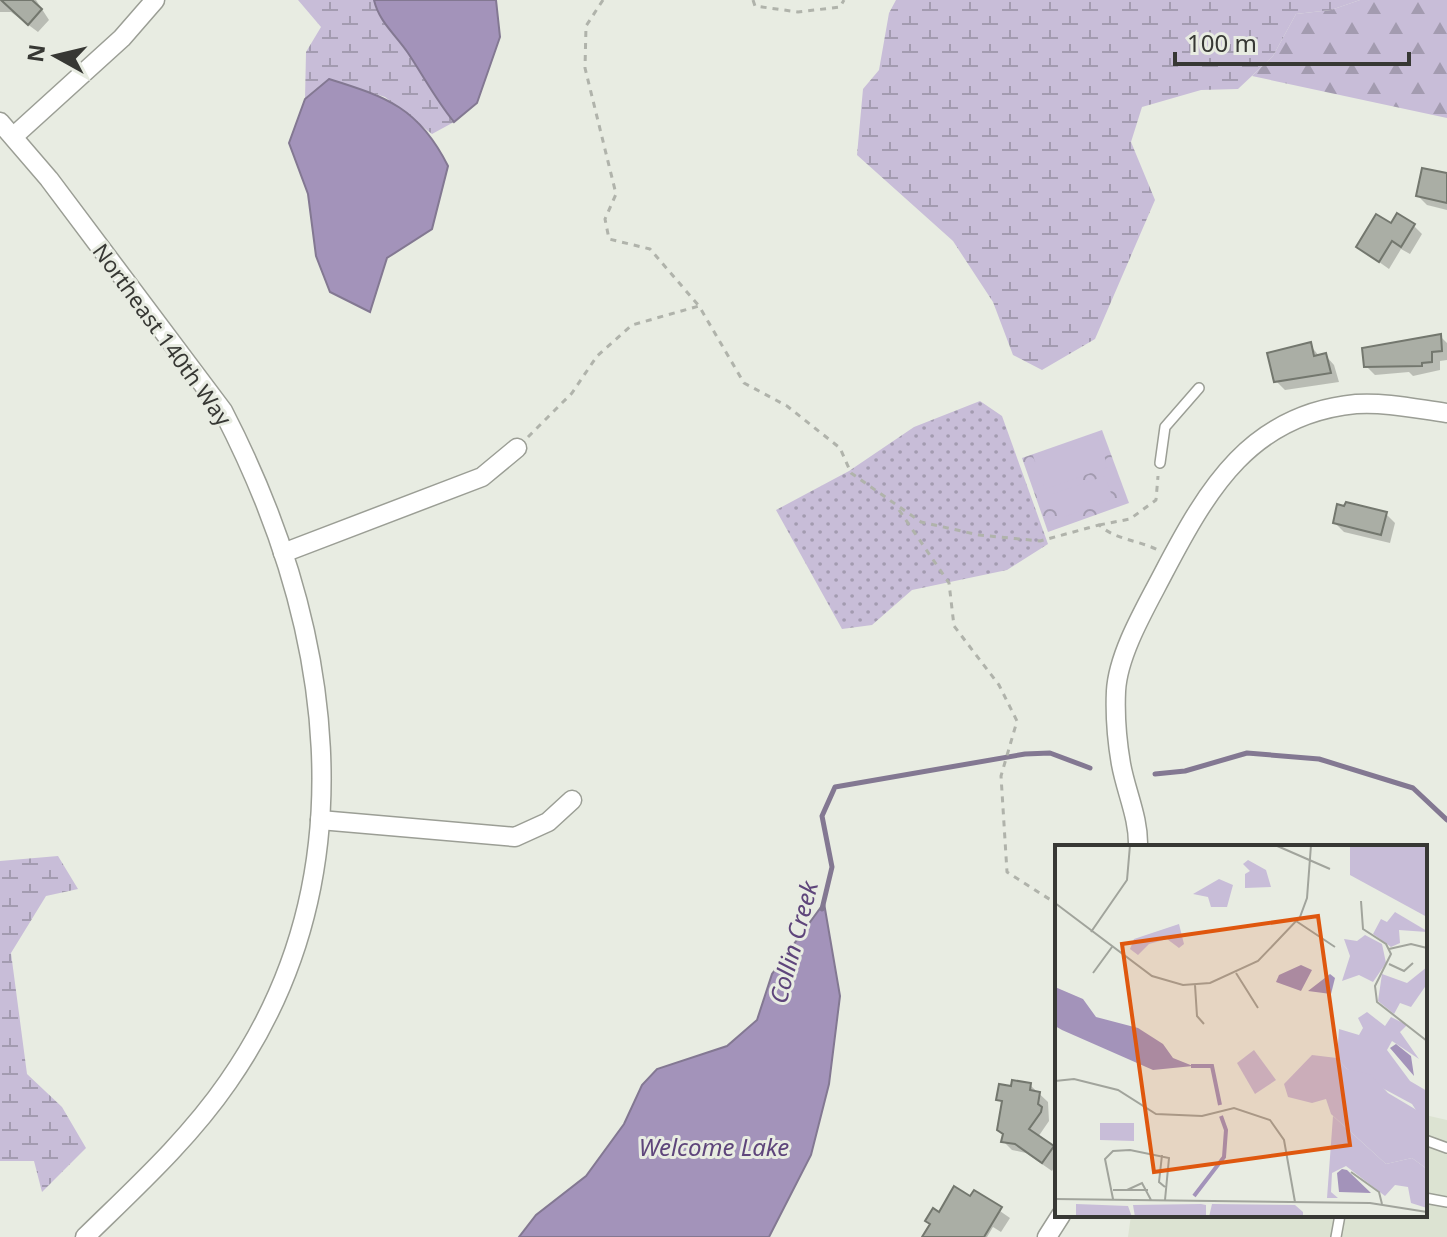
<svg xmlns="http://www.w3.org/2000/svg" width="1447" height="1237" font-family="'Noto Sans',sans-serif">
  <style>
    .built { fill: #dce3d2 }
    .grass { fill: url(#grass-dots) }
    .forest { fill: url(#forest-firs) }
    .wetland { fill: url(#wetland-marsh) }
    .park { fill: url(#park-crowns) }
    .pitch { fill: #c8bdd8 }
    .water { fill: #a393ba; stroke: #837892; stroke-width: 2 }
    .shadow { fill: #0003 }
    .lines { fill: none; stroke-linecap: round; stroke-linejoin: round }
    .stream { stroke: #837892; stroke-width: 5 }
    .building { fill: #aaaea5; stroke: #73776e; stroke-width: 2 }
    .service-casing { stroke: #9b9e95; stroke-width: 12 }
    .minor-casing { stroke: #9b9e95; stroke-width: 21 }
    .path { stroke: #b0b3ab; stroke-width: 3; stroke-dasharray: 6 6; stroke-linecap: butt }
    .service { stroke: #fff; stroke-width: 9 }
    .minor { stroke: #fff; stroke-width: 18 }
    .labels { text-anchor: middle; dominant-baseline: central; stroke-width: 6; stroke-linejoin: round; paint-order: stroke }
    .street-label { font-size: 22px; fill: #373834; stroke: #e8ece2 }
    .water-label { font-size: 24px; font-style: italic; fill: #5e457b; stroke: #e8ece2 }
    .inset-river { fill: none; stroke: #a393ba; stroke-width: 4 }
    .inset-road { fill: none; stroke: #a1a49c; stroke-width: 2 }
    .view { fill: #df570e; fill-opacity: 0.15; stroke: #df570e; stroke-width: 4 }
    .inset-edge { fill: none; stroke: #373834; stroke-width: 4 }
  </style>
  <defs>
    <pattern id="grass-dots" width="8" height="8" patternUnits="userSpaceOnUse" patternTransform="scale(2)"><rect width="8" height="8" fill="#c8bdd8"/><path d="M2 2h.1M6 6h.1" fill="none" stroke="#a39bb0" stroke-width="1.8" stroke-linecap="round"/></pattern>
    <pattern id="forest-firs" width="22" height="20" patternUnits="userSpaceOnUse" patternTransform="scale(2)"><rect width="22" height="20" fill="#c8bdd8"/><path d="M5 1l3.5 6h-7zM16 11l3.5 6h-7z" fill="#a39bb0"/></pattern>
    <pattern id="wetland-marsh" width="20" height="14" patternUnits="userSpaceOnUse" patternTransform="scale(2)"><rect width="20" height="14" fill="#c8bdd8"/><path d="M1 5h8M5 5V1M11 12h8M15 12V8" fill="none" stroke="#a39bb0"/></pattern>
    <pattern id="park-crowns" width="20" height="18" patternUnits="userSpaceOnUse" patternTransform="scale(2)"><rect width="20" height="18" fill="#c8bdd8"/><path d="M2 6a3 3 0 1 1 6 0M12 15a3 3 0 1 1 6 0" fill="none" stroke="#a39bb0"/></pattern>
  </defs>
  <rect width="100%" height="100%" fill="#e8ece2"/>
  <path class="built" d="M1425 1115 1447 1120V1237H1128L1131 1215H1425Z"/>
  <path class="grass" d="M980 401 1002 416 1048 544 1007 570 912 590 872 625 842 629 776 510 849 471 914 427Z"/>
  <path class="forest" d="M1360 0H1447V118L1252 76 1273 56 1296 14 1331 10Z"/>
  <g class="wetland">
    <path d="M298 0H374C379 22 396 35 408 53 424 77 436 100 454 122L432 134 385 97 329 79 305 99 306 52 321 27Z"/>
    <path d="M896 0H1360L1331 10 1296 14 1273 56 1238 89 1201 90 1142 107 1131 142 1155 200 1095 339 1042 370 1013 355 993 302 953 241 857 155 863 89 879 70 889 13Z"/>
    <path d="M58 856 78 889 46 896 11 953 27 1074 62 1107 86 1148 42 1192 34 1161H0V861Z"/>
  </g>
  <path class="park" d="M1102 430 1129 503 1048 532 1022 458Z"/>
  <g class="pitch">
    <path d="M1096 433 1108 467 1045 489 1033 456Z"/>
    <path d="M1105 476 1113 499 1061 518 1053 494Z"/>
  </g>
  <g class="water">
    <path d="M374 0H496L500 37 477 103 454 122C436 100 424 77 408 53 396 35 379 22 374 0Z"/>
    <path d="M329 79C387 97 419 108 448 166L432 229 387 258 370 312 330 292 316 256 308 194 289 143 305 99Z"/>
    <path d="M824 903 840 996 829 1084 811 1155 769 1237H519L536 1215 586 1176 624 1124 642 1085 657 1069 727 1046 757 1020 772 974Z"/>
  </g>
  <g class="shadow">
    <path d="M0 0H36L49 20 38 32 11 12H0Z"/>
    <path d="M1447 175V210L1427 205 1418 196Z"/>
    <path d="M1413 225 1422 234 1410 254 1401 249 1389 269 1358 247Z"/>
    <path d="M1440 336 1447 343V360L1440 361V370L1413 376 1409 372 1375 375 1366 366Z"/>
    <path d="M1310 345 1320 357 1326 356 1334 365 1339 382 1285 390 1276 381Z"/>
    <path d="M1386 514 1395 523 1390 543 1344 532 1335 523Z"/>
    <path d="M1030 1085 1048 1102 1049 1121 1038 1137 1057 1152V1163L1052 1171 1026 1153 1012 1150 1003 1141V1104L998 1099Z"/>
    <path d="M974 1193 1010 1218 1001 1232 993 1227 987 1237H925L939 1214 970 1199Z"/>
  </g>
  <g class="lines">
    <g class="stream">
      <path d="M1155 774 1185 771 1247 753 1319 759 1413 788 1447 820"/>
      <path d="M822 909 832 867 822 816 835 787 1025 754 1050 753 1090 768"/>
    </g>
  </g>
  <g class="building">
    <path d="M1 0H32L42 9 28 25Z"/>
    <path d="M1422 168 1447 173V203L1416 196Z"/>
    <path d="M1397 213 1415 224 1401 247 1392 241 1379 262 1356 247 1376 214 1391 223Z"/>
    <path d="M1441 334 1442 351 1432 352V362L1422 363V366L1364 367 1362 348Z"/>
    <path d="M1311 342 1314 356 1326 353 1331 373 1274 382 1267 353Z"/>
    <path d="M1346 502 1387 512 1381 535 1333 523 1337 504 1344 506Z"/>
    <path d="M1012 1080 1031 1083 1030 1090 1040 1092 1038 1104 1042 1107 1041 1112 1029 1129 1054 1146 1042 1163 1015 1144 1001 1142 1003 1134 997 1130 1002 1101 996 1100 999 1084 1011 1086Z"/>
    <path d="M954 1186 970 1196 974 1190 1002 1207 984 1237H922L930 1224 925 1221 933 1208 939 1212Z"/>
  </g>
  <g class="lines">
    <defs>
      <g id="service">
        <path d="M1160 463 1165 427 1199 388"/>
        <path d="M1425 1140 1447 1148"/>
        <path d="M1425 1198 1447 1202"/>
        <path d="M1336 1237 1340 1215"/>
      </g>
      <g id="minor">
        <path d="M0 122 49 179 223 411C332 622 373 874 228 1082 188 1140 135 1188 85 1237"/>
        <path d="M14 136 122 38 155 0"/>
        <path d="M283 553 482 477 517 448"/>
        <path d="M320 820 515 837 548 822 572 800"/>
        <path d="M1138 847C1139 818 1126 792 1121 764 1117 741 1115 713 1116 691 1118 653 1147 605 1164 572 1208 488 1251 414 1356 404 1386 402 1417 409 1447 413"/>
        <path d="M1047 1237 1061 1215"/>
      </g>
    </defs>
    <use href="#service" class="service-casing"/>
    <use href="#minor" class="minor-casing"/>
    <g class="path">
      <path d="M603 0 586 26 585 68 616 194 605 219 609 239 650 249 699 306"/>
      <path d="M753 0 755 6 798 12 840 7 844 0"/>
      <path d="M528 437 572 393 597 356 632 325 699 306 744 383 787 406 840 448 851 473 921 522 979 535 1040 541 1099 525C1116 540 1138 540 1158 550"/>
      <path d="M899 510 949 583 954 626 999 685 1017 721 1001 776 1007 872 1057 904"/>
      <path d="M1099 525 1130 519 1156 500 1158 476"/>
    </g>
    <use href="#service" class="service"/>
    <use href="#minor" class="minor"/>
  </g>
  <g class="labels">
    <g class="street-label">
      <text transform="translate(163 334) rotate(54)">Northeast 140th Way</text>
    </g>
    <g class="water-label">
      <text transform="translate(793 942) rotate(-75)">Collin Creek</text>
      <text x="714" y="1146">Welcome Lake</text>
    </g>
  </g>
  <g transform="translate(1055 845)">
    <rect width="372" height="372" fill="#e8ece2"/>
    <path d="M199 205 221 235 200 249 182 218Z" fill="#c8bdd8"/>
    <path d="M340 67 372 86V87L344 85 345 98 336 102 318 89 326 74 332 77ZM310 90 327 99 331 118 318 137 304 130 287 136 295 111 289 94 302 96ZM372 122V139L356 162 345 158 339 169 323 156 327 129 352 138ZM312 167 330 181 336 172 352 180 345 187 364 214 337 196 332 205 355 236 372 246V282L357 259 292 224 282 213 284 184 304 190 308 183 303 173ZM278 271 331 319 357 313 372 324V363L356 358 353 342 340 340 330 351 291 321 277 328 276 347 283 353H272ZM21 359 73 361 77 372 21 370ZM146 359 151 360V372H80L78 360ZM157 359 240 360 248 367V372H154Z" fill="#c8bdd8"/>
    <path d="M193 15 211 25 216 42 190 43V29L195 26 188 19ZM164 34 178 40 172 62H156L153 52 138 49ZM124 79 129 99 124 103 112 94 94 99 83 110 75 104 79 94ZM257 210 282 213 292 224 316 230 333 248 365 267 372 282V324L357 313 331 319 276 269 271 254 257 258 233 252 229 239Z" fill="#c8bdd8"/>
    <path d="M295 0H372V72L295 30Z" fill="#c8bdd8"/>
    <path d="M45 278H79V296L45 295Z" fill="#c8bdd8"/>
    <path d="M246 120 257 125 246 146 221 137 224 130ZM275 129 280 133 276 149 253 146ZM0 142 28 154 41 172 83 183 108 199 118 213 138 221 98 225 7 185 0 181ZM341 199 356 211 359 231 335 203ZM287 324 292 325 316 348 284 347 282 328Z" fill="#a393ba"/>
    <path class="inset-river" d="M136 221H157L165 260M139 351 169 312 171 285 166 271"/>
    <path class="inset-road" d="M220 0 275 24M306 56 308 84 331 99 336 109 320 141 322 157 372 196M0 58 97 131 128 140 155 138 203 116 245 72 252 53 256 0M241 76 280 102M36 87 72 35 75 0M334 104 356 99 372 103M334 119 349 126 358 118M38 128 57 102M181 128 203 163M140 140 142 171 149 179M0 236 19 234 63 245 101 269 147 271 179 263 215 275 229 295 240 357M107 310 104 337 110 342M296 327 324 347 327 359M58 345H93M72 345 87 338 96 355M0 354 315 358 372 367M58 354 50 314 58 306 75 305 114 313 110 355"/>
    <path class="view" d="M263 71 295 300 99 327 67 99Z"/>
    <rect width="372" height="372" class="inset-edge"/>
  </g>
  <g transform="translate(56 56) rotate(278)" stroke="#e8ece2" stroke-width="6" paint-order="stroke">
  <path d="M0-6L14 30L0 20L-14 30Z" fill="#373834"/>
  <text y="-12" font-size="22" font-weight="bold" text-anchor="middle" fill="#373834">N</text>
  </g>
  <path d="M1175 52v12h234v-12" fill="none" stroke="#373834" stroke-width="4"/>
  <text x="1187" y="52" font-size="24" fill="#373834" stroke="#e8ece2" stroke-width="6" paint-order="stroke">100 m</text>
</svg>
